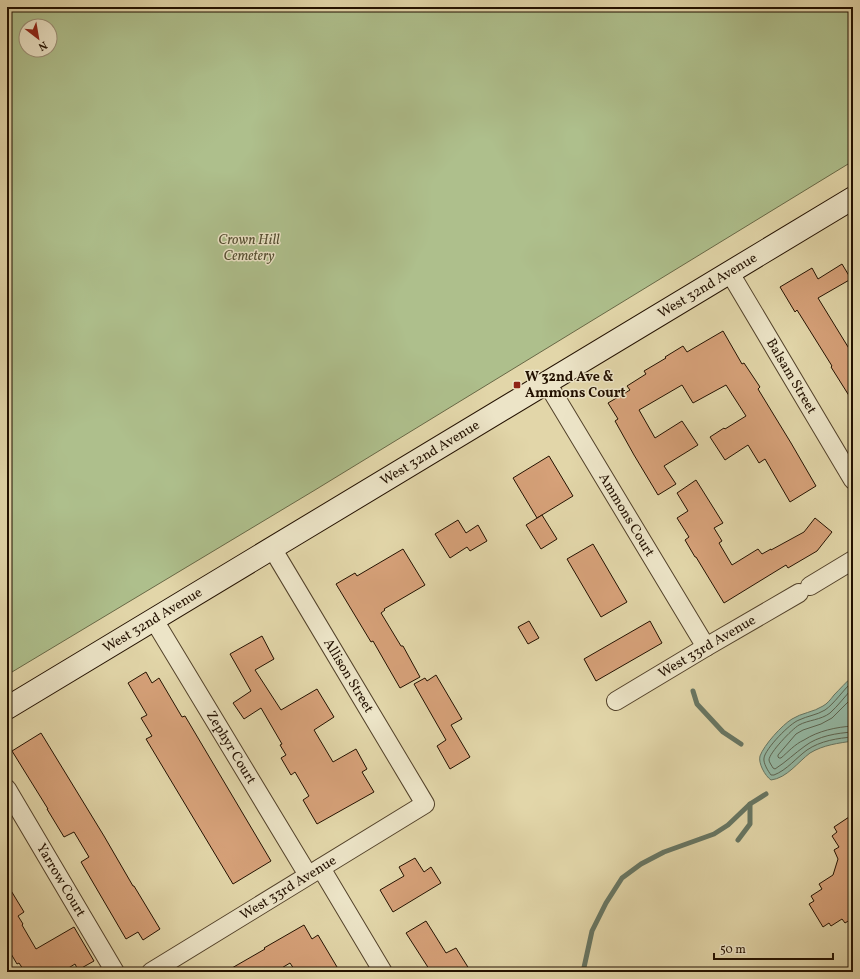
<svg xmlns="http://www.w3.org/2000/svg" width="860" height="979" font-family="Vollkorn,serif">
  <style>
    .green { fill: #aebf8c; stroke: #686846; fill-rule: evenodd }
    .water { fill: #95b9a5; stroke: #677663 }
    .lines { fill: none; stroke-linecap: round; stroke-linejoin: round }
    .shore { stroke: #5c6552; stroke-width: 1 }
    .stream { stroke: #677663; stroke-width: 5 }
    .building { fill: #d6a179; stroke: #231100 }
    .street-casing { stroke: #53422a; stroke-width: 20 }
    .secondary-casing { stroke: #231100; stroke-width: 24 }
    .street { stroke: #ece4c7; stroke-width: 18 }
    .secondary { stroke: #ece4c7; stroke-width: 22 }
    .poi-dot { fill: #8f2418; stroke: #ece4c7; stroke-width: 1.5 }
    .labels { text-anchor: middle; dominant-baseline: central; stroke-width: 3; stroke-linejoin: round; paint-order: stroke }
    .park-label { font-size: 14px; font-style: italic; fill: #544e31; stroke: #ece4c7 }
    .street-label { font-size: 14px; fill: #231100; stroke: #ece4c7 }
    .poi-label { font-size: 14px; font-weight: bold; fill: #231100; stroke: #ece4c7; text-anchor: start }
  </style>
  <rect width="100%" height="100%" fill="#e2d6a9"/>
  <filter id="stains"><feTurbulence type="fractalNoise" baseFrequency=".005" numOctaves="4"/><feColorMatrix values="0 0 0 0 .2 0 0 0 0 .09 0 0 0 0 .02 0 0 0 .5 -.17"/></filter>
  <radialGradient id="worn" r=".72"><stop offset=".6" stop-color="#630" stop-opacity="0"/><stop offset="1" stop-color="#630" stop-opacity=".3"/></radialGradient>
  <path class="green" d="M7 7H853V161L315 490 7 675ZM26 26H50V50H26Z"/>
  <path class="water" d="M853 676V741C839 743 823 745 810 753 798 762 787 778 771 780 765 776 758 763 760 756 764 745 782 725 792 719 801 713 814 712 823 706 827 704 831 699 834 695 840 689 846 682 853 676Z"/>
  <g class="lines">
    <g class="shore">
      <path d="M853 681C844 689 834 704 825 710 817 715 807 716 799 720 790 723 765 749 764 758 763 763 768 771 771 775H774C787 770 796 758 807 750 820 741 838 738 853 737"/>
      <path d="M853 688C845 696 838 706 830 713 821 720 808 720 799 725 792 729 769 753 769 760 769 762 772 766 773 768L775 769C786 762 795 753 805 746 818 736 837 733 853 732"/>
      <path d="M853 697 832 718 821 724 803 730 796 734 778 755V757L779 758H781C788 752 795 744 804 740 818 731 836 727 853 726"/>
    </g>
    <g class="stream">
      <path d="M693 691 697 704 723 732 741 744"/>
      <path d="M738 840 750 824V804"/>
      <path d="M583 972 592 931 606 903 622 878 641 864 664 852 714 834 728 825 750 804 766 794"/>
    </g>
  </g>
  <g class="building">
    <path d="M842 264 851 279 818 298 853 355V402L831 367 832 366 797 310 795 312 780 287 812 268 818 279Z"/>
    <path d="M723 331 742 364 744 363 760 387 758 389 791 443 816 486 790 502 765 459 759 463 748 445 725 460 710 437 724 428 725 429 746 416 726 385 693 403 682 385 639 410 655 438 682 421 698 445 664 466 676 484 658 495 634 455 615 421 618 419 608 403 630 390 627 386 646 374 644 371 666 358 665 357 683 346 687 352Z"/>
    <path d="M549 456 573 496 537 518 513 478Z"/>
    <path d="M696 480 723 523 714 528 722 541 719 543 732 565 758 549 762 554 771 549V550L804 532 815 518 832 532 817 551 788 568 786 565 724 603 696 557H695L685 540 689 537 677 518 688 511 677 493Z"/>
    <path d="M542 515 557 539 541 549 526 525Z"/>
    <path d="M458 520 466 533 478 525 487 541 470 551 467 547 450 558 435 534Z"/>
    <path d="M593 544 627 602 601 617 567 559Z"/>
    <path d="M403 549 425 585 384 609 385 610 381 613 401 646H403L420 677 400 688 373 641 371 642 336 584 355 573 357 576Z"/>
    <path d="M529 621 539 638 528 644 518 627Z"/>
    <path d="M650 621 662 643 596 681 584 659Z"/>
    <path d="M262 636 274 659 255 670 281 710 317 689 334 717 314 730 333 762 356 749 367 769 362 772 374 792 317 824 303 800 309 796 295 772 291 775 281 758 286 755 280 745 282 744 261 708 244 719 233 703 251 691 230 654Z"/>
    <path d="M146 672 152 683 159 678 182 717 185 716 271 861 233 884 146 739 152 736 141 718 147 715 128 683Z"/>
    <path d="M436 675 462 719 451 725 470 757 450 769 437 746 446 740 414 684 425 678 427 681Z"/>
    <path d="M41 733 104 836 133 886H134L160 929 143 940 138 932 126 939 81 862 89 857 74 832 64 837 47 809H48L12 751Z"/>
    <path d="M849 817 853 824V918L845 923 842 919 831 926 829 923 823 927 809 904 814 901 811 896 822 889 819 884 833 875 838 859 834 850 839 847 832 836 837 832 834 827Z"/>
    <path d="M415 858 424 872 431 867 441 883 393 912 380 890 404 876 399 867Z"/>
    <path d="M7 884 24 912 18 916 23 924 22 925 36 949 74 927 94 961 78 970 75 964 62 972H25L19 963 17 964 7 947Z"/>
    <path d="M426 921 446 953 456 948 471 972H431L406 933Z"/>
    <path d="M304 925 312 939 318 935 340 972H296L290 963 275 972H225L265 949 264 948Z"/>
  </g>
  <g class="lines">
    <defs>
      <g id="street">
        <path id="s1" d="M730 273 853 480"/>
        <path id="s2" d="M547 383 706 647"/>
        <path d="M810 586 853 560"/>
        <path id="s3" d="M154 620 308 875"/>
        <path id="s4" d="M616 701 706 647 799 593"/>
        <path id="s5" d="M7 789 115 972"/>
        <path d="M321 868 383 972"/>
        <path id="s6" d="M151 972 425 804 272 548"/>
      </g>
      <g id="secondary">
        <path id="s7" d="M7 708 853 198"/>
      </g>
    </defs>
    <use href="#street" class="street-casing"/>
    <use href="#secondary" class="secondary-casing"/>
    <use href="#street" class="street"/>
    <use href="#secondary" class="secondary"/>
  </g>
  <rect class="poi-dot" x="513" y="381" width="8" height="8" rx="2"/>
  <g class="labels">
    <g class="park-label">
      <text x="249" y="240">Crown Hill<tspan x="249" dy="16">Cemetery</tspan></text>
    </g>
    <g class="street-label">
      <text stroke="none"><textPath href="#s7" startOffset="818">West 32nd Avenue</textPath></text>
      <text stroke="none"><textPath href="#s1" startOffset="120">Balsam Street</textPath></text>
      <text stroke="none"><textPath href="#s7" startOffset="494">West 32nd Avenue</textPath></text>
      <text stroke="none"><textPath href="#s2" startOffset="154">Ammons Court</textPath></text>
      <text stroke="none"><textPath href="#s7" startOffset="170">West 32nd Avenue</textPath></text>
      <text stroke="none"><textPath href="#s4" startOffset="106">West 33rd Avenue</textPath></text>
      <text transform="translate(348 676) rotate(59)">Allison Street</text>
      <text stroke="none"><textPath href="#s3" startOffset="149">Zephyr Court</textPath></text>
      <text stroke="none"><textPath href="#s5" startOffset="106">Yarrow Court</textPath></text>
      <text stroke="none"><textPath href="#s6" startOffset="161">West 33rd Avenue</textPath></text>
    </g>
    <g class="poi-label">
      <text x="525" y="377">W 32nd Ave &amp;<tspan x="525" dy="16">Ammons Court</tspan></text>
    </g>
  </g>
  <rect width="860" height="979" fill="none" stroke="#e2d6a9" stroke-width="24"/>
  <rect x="8" y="8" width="844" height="963" fill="none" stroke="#231100" stroke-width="2"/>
  <rect x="12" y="12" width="836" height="955" fill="none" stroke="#231100"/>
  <g transform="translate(38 38) rotate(149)"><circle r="19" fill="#ece4c7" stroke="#9c9077"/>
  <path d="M0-3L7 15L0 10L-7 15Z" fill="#8f2418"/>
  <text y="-6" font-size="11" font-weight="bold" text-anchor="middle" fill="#231100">N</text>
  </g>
  <path d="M714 953v6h119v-6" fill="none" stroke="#231100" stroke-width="2"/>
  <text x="720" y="953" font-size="12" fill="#231100" stroke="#ece4c7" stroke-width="3" paint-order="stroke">50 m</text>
  <rect width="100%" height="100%" filter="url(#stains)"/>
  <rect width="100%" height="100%" fill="url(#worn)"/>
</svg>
